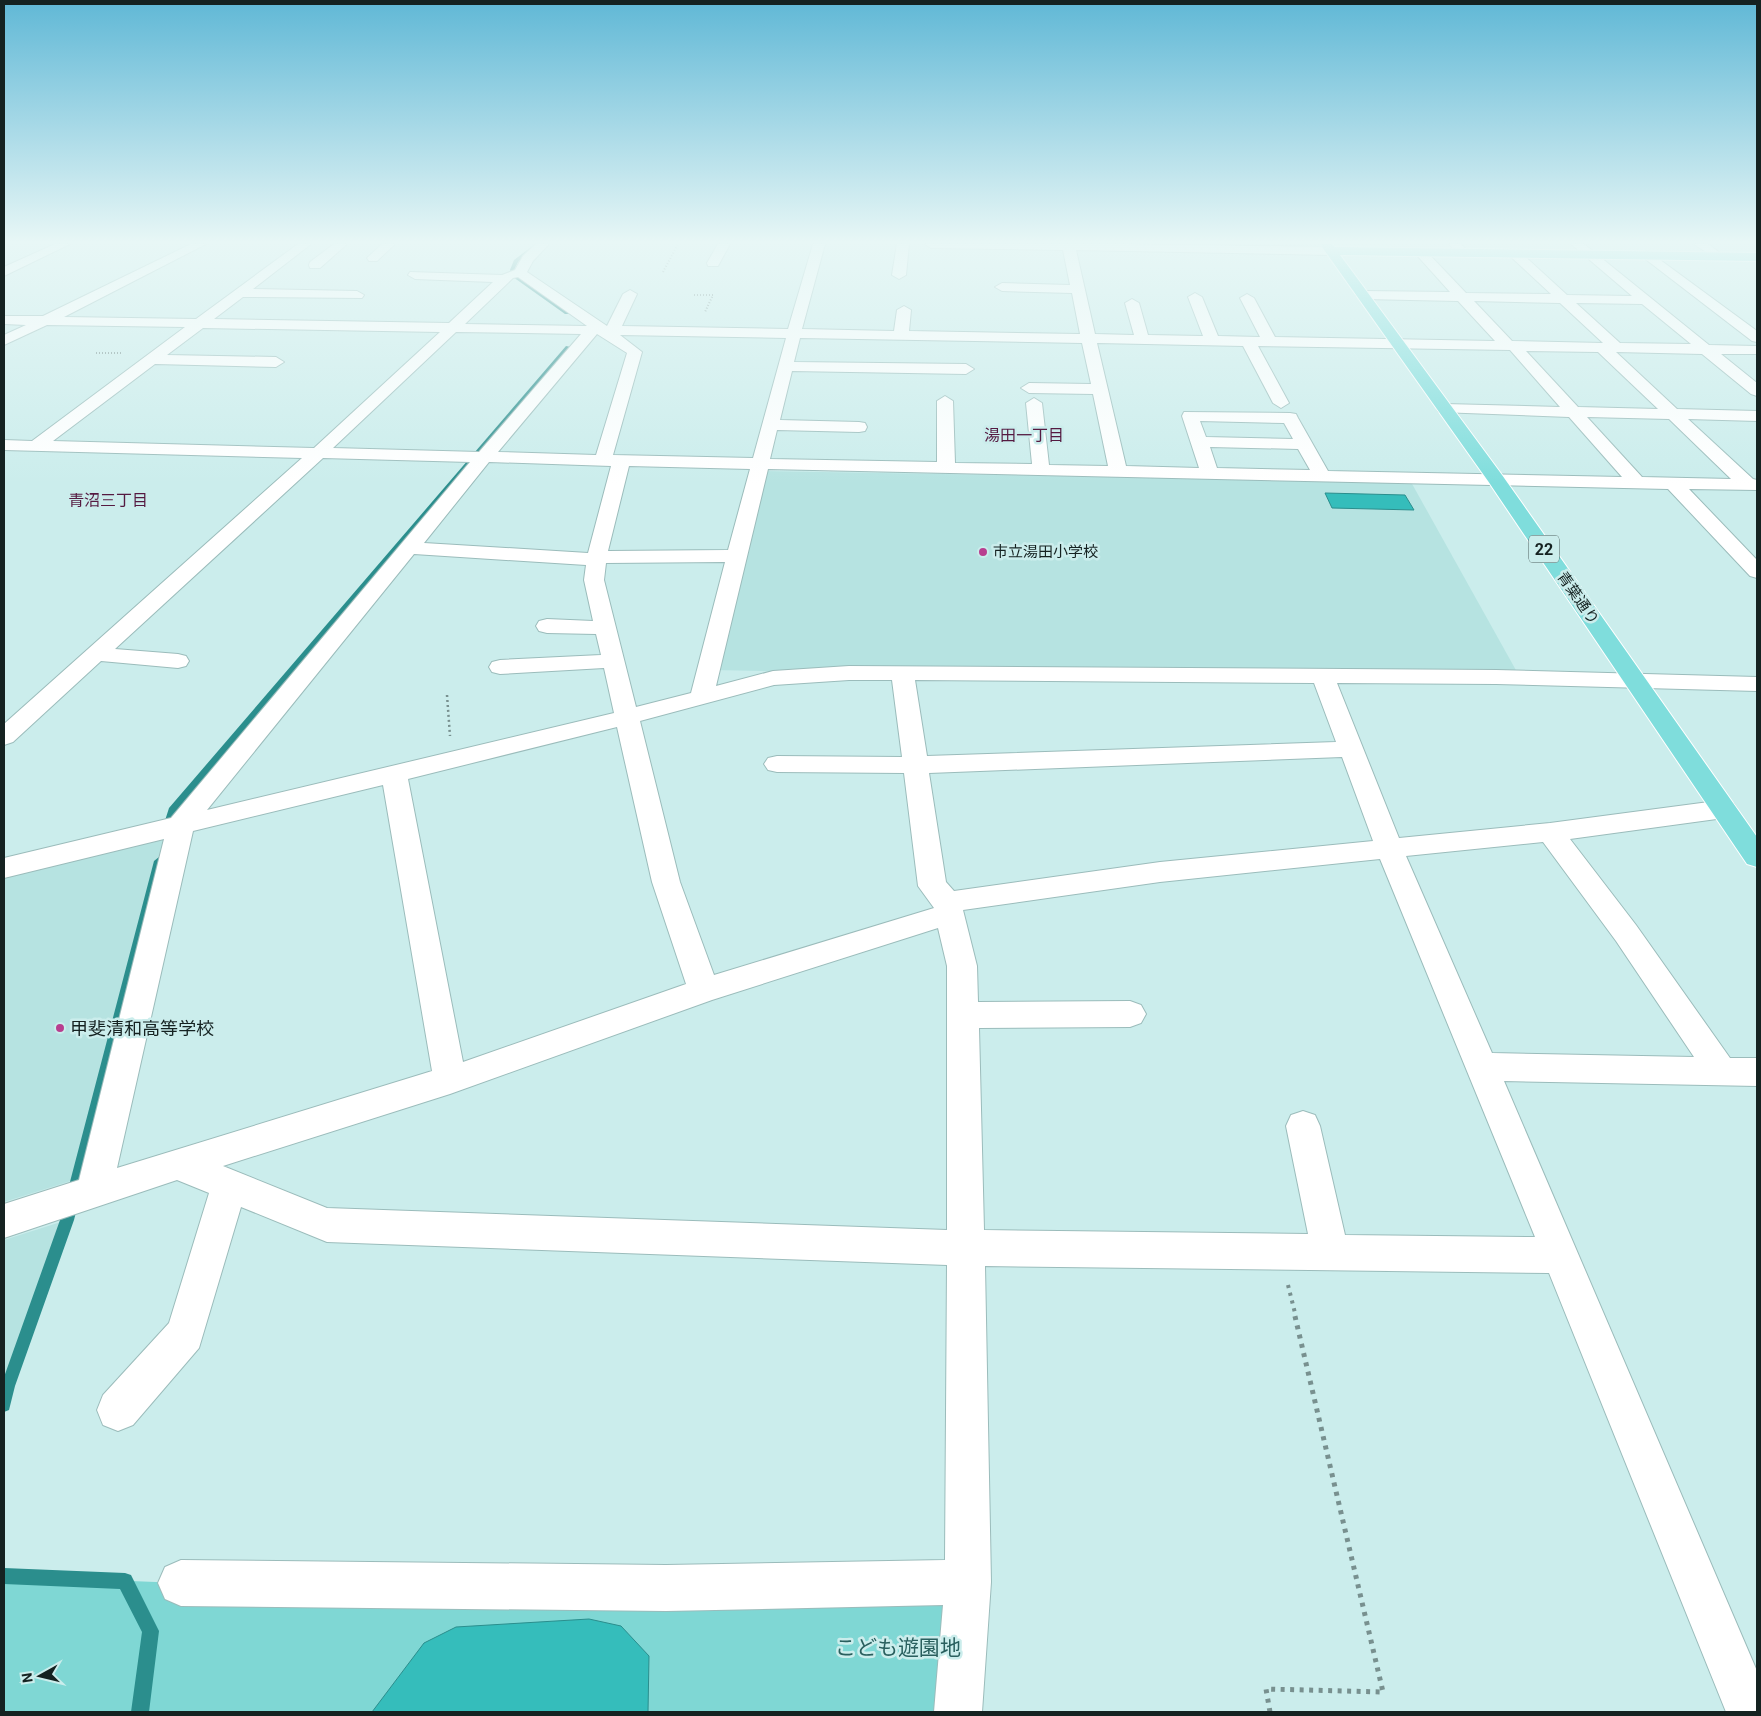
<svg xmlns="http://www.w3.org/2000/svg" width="1761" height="1716" font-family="Roboto,'Noto Sans JP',sans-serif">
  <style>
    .built { fill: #b6e3e1 }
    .green { fill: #7fd7d4 }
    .water { fill: #35bdbb; stroke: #2b8e8d }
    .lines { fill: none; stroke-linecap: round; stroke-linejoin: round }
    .stream { fill: #2b8e8d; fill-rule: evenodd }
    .minor-casing { stroke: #9bbcbb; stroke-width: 2 }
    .major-casing { stroke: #fff; stroke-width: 2 }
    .path-far3 { stroke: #78908f; stroke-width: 2; stroke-dasharray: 1 2; stroke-linecap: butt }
    .path-far2 { stroke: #78908f; stroke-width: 2.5; stroke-dasharray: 2 3; stroke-linecap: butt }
    .path-far1 { stroke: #78908f; stroke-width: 4; stroke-dasharray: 3 5; stroke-linecap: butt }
    .path { stroke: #78908f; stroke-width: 5; stroke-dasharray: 4 5.5; stroke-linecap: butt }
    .minor { fill: #fff; fill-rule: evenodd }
    .major { fill: #7fdddc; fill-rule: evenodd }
    .poi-dot { fill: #b83e8f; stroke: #cbedec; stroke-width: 2 }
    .labels { text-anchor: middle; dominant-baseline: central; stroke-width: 5; stroke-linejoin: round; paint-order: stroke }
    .far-poi-label { font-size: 15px; fill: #152221; stroke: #cbedec; text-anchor: start }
    .far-street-label { font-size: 15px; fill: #152221; stroke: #cbedec }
    .far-neighbourhood-label { font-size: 16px; fill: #551a41; stroke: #cbedec }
    .shield { fill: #cbedec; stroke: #4c5f5e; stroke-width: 1 }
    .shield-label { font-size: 16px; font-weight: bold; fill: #152221 }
    .poi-label { font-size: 18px; fill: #152221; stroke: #cbedec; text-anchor: start }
    .near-park-label { font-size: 21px; fill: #295f5e; stroke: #cbedec }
  </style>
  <rect width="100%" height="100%" fill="#cbedec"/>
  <g class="built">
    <path d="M761 471 1411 482 1517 672 903 674 713 670Z"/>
    <path d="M165 837 77 1179 4 1202V877Z"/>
    <path d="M67 1220 8 1386 4 1405V1240Z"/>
  </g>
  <path class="green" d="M4 1576 181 1583 968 1582 958 1712H4Z"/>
  <g class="water">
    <path d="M1325 493 1405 495 1414 510 1332 508Z"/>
    <path d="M589 1619 621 1626 649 1656 648 1712H372L424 1643 456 1627Z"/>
  </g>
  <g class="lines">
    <g class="stream">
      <path d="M535 244H539L518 262 514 270 517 276 569 312V314H565L513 277 510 270 514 260Z"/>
      <path d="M566 346 571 347 177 811 170 832H164L162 830 169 808Z"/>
      <path d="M159 857 164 861 74 1220 15 1386 9 1410 4 1412V1377L60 1220 154 861Z"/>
      <path d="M4 1568 125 1573 131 1575 159 1631 149 1712H131L142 1632 120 1589 4 1584Z"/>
    </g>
    <defs>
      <g id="minor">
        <path d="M55 244H70L4 276V267Z"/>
        <path d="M191 244H206L64 317 196 319 298 244H311L253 289 357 291 364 295 362 298 243 297 214 319 449 323 493 282 415 279 408 275 410 272 502 275 515 270 523 256 536 244H549L533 261 527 272 607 326 623 294 630 290 637 294 622 326 788 329 813 244H825L802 329 894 331 897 310 904 306 911 310 909 331 1080 334 1072 293 1002 291 995 287 1002 283 1070 285 1063 250 931 248 925 244H1125L1331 247 1337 251 1331 255 1076 250 1095 334 1134 335 1125 303 1132 299 1139 303 1148 335 1203 336 1188 297 1195 293 1202 297 1218 336 1260 337 1240 298 1247 294 1254 298 1275 337 1495 341 1458 301 1363 299 1356 295 1363 291 1450 292 1414 252 1420 248 1424 249 1466 293 1551 294 1510 256 1508 253 1510 250H1518L1567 295 1632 296 1571 244H1584L1709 345 1757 346V354H1721L1757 383V396L1751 394 1702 354 1616 352 1677 409 1757 411V421L1688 419 1753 479 1757 480V490L1689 489 1757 560V578L1750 576 1668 489 768 469 716 686 773 671 849 666 1496 670 1757 677V691L1496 684 1337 683 1399 838 1550 823 1724 800 1733 803 1737 809 1733 815 1724 818 1570 839 1636 925 1730 1058H1757V1086L1504 1081 1757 1671V1712H1726L1549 1273 985 1266 991 1582 982 1712H934L943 1605 666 1611 181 1606 165 1599 158 1583 165 1567 181 1560 666 1565 945 1560 947 1265 327 1242 241 1207 199 1348 133 1425 118 1431 103 1425 97 1410 103 1395 169 1323 209 1193 177 1180 4 1238V1204L79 1180 164 839 4 878V858L171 818 470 462 323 458 115 649 178 654 186 656 189 661 186 666 178 668 101 661 13 742 4 745V724L302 458 4 450V440L32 441 185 327 47 325 4 345V335L26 325 4 324V316H43ZM518 277 587 326 465 324 513 278ZM1474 301 1560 303 1603 343 1512 341ZM1576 303 1642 304 1691 344 1620 343ZM203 328 440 332 314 448 53 441 155 364 276 367 284 362 276 357 167 355ZM456 332 581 334 479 452 333 448ZM597 334 627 353 596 455 498 452ZM620 335 786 338 753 458 613 455 642 352ZM800 338 1082 343 1091 384 1029 383 1021 388 1029 393 1093 394 1108 466 1049 465 1042 403 1034 398 1026 403 1032 464 955 463 953 401 945 396 937 401V462L770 459 777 430 859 432 865 431 867 427 865 423 859 422 780 420 792 371 966 374 974 369 966 364 794 362ZM1097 343 1243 346 1273 403 1281 408 1289 403 1258 346 1510 350 1560 407 1445 404 1437 409 1439 412 1569 417 1622 477 1328 471 1298 418 1296 414 1290 413 1184 412 1182 416 1199 468 1126 466ZM1526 351 1598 352 1658 409 1578 407ZM1587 417 1669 419 1731 479 1642 477ZM1200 421 1284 423 1293 439 1206 437ZM1210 447 1298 449 1310 470 1217 468ZM489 462 611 466 588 553 424 543ZM629 466 750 469 728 550 608 551ZM414 554 586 565 584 580 593 621 547 619 539 621 536 626 539 631 547 633 596 634 601 655 500 660 492 662 489 667 492 672 500 674 604 668 614 713 207 810ZM725 562 691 693 636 707 604 580 606 563ZM849 680H892L902 757 777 756 768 758 764 764 768 770 777 772 904 773 918 886 934 908 714 975 680 882 640 721 774 685ZM915 680 1314 683 1336 742 927 756ZM617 727 652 882 686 984 463 1062 408 779ZM1342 757 1373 841 1160 862 954 891 946 882 929 773ZM383 785 432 1071 117 1168 193 831ZM1543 842 1616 941 1694 1057 1492 1053 1406 856ZM1380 859 1535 1237 1345 1235 1320 1126 1315 1115 1303 1111 1291 1115 1286 1126 1308 1234 984 1230 979 1028 1130 1027 1141 1023 1146 1014 1141 1005 1130 1001 978 1002 977 966 963 910 1160 882ZM938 928 947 966V1230L327 1208 223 1166 450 1094 712 1000Z"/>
        <path d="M334 244H347L320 268H310L309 265 310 262Z"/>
        <path d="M382 244H395L377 261H369L367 258Z"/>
        <path d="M718 244H730L718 266H708L707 263Z"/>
        <path d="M897 244H909L906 275 899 279 892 275Z"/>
        <path d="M1449 244H1461L1469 253 1467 256H1459Z"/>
        <path d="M1694 244H1708L1724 256 1718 260Z"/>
        <path d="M1648 251 1757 331V342L1752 341 1644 258 1642 255Z"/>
      </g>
      <path id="major" d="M1320 244H1332L1335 247 1757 253V261L1340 255 1502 475 1757 837V867L1747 864 1488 481Z"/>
    </defs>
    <use href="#minor" class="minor-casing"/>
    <use href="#major" class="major-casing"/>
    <g class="path-far3">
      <path d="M663 272 678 244"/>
      <path d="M694 295H713L705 312"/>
      <path d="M96 353H121"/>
    </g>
    <path class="path-far2" d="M447 695 450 736"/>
    <path class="path-far1" d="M1288 1285 1295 1313"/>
    <path class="path" d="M1270 1712 1266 1689 1383 1692 1294 1312"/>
    <use href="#minor" class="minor"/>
    <use href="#major" class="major"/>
  </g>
  <linearGradient id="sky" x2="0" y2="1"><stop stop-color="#60b8d6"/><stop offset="0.5" stop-color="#e8f7f6"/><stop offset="1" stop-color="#e8f7f6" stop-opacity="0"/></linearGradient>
  <rect width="1761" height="484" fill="url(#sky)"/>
  <g class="poi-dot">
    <circle cx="983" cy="552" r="5"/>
    <circle cx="60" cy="1028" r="5"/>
  </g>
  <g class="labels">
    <g class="far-poi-label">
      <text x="993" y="552">市立湯田小学校</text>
    </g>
    <g class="far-street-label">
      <text transform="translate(1578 598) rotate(55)">青葉通り</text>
    </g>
    <g class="far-neighbourhood-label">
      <text x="1024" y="435">湯田一丁目</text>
      <text x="108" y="500">青沼三丁目</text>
    </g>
    <rect class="shield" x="1529" y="535.5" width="30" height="27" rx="4"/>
    <g class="shield-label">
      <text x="1544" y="549">22</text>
    </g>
    <g class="poi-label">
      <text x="70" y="1028">甲斐清和高等学校</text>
    </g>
    <g class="near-park-label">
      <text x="898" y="1648">こども遊園地</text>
    </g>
  </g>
  <rect width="1761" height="1716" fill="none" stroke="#152221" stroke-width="10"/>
  <g transform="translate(40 1676) rotate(262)" stroke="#cbedec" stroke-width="4" paint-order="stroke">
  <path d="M0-4L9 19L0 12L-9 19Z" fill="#152221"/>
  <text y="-8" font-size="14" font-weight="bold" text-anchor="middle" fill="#152221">N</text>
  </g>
</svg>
